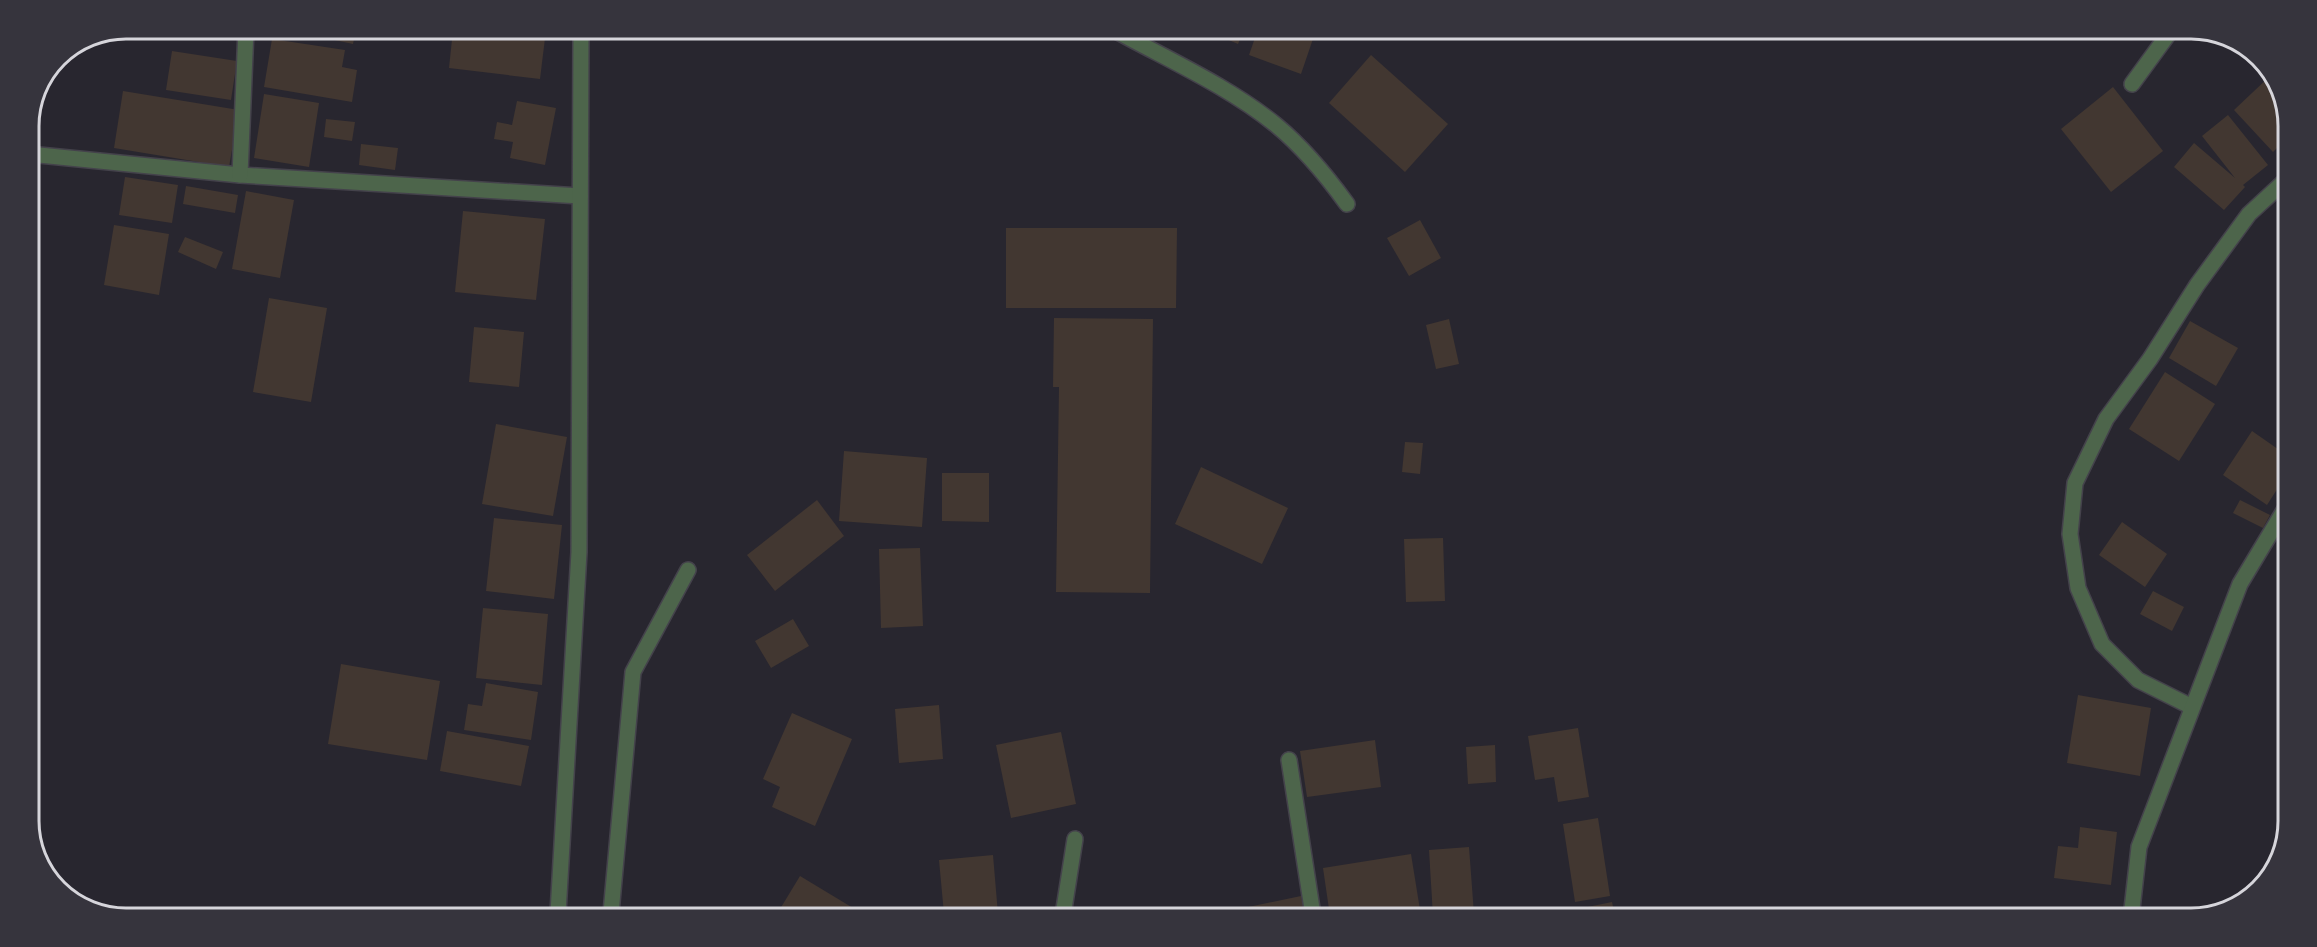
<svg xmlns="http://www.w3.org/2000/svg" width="2317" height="947" font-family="'Fira Sans Condensed',sans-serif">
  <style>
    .building { fill: #423731 }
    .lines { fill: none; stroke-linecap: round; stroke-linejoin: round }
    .minor-casing { stroke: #44424b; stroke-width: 18 }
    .minor { stroke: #4d654b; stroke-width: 15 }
    .rim { fill: none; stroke: #d6d5db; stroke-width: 3 }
  </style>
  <rect width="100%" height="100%" fill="#28262f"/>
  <g class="building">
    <path d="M284 29H356L353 44Z"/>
    <path d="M453 30H546L540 79 449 68Z"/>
    <path d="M824 31H848L847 36Z"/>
    <path d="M1210 32H1243L1238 44Z"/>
    <path d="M1257 32 1315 33 1301 74 1249 55Z"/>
    <path d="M272 39 345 50 342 67 357 70 352 102 264 87Z"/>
    <path d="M172 51 237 61 231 100 166 90Z"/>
    <path d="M1371 55 1448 124 1405 172 1329 103Z"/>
    <path d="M2270 76 2288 120V137L2273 152 2234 110Z"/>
    <path d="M2113 87 2163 151 2111 192 2061 129Z"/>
    <path d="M123 91 239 110 229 167 114 148Z"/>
    <path d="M264 94 319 103 309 167 254 158Z"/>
    <path d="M517 101 556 108 545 165 510 158 513 142 494 139 497 122 512 125Z"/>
    <path d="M2228 115 2268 165 2243 185 2245 187 2224 210 2174 167 2194 143 2235 178 2202 136Z"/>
    <path d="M326 119 355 122 352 141 324 137Z"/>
    <path d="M361 144 398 148 395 170 359 165Z"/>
    <path d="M125 177 178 185 172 223 119 215Z"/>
    <path d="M186 186 238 195 235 213 183 204Z"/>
    <path d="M246 191 294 200 280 278 232 269Z"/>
    <path d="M463 211 545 219 536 300 455 292Z"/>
    <path d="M1420 220 1441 258 1409 276 1387 238Z"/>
    <path d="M114 225 169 234 159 295 104 285Z"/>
    <path d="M1006 228H1177L1176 308H1006Z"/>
    <path d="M185 237 223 252 216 269 178 252Z"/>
    <path d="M269 298 327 308 311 402 253 392Z"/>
    <path d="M1054 318 1153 319 1150 593 1056 592 1059 387H1053Z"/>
    <path d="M1449 319 1459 364 1436 369 1426 325Z"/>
    <path d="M2190 321 2238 348 2216 386 2169 358Z"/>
    <path d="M474 327 524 332 519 387 469 382Z"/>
    <path d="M2165 372 2215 404 2179 461 2129 429Z"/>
    <path d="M496 424 567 437 553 516 482 504Z"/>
    <path d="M2252 431 2285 454V477L2267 505 2223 475Z"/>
    <path d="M1405 442 1423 443 1420 474 1402 472Z"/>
    <path d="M844 451 927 458 922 527 839 521Z"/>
    <path d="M1201 467 1288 508 1262 564 1175 524Z"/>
    <path d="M942 473H989V522L942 521Z"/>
    <path d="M817 500 844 536 775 591 747 555Z"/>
    <path d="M2240 500 2270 515 2263 528 2233 513Z"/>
    <path d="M494 518 562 525 554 599 486 591Z"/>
    <path d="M2122 522 2167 554 2145 587 2099 555Z"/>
    <path d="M1443 538 1445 601 1406 602 1404 539Z"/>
    <path d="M920 548 923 626 881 628 879 549Z"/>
    <path d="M2153 591 2184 607 2172 631 2140 614Z"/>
    <path d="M483 608 548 614 542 685 476 678Z"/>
    <path d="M793 619 809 646 771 668 755 641Z"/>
    <path d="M341 664 440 681 427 760 328 744Z"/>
    <path d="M486 683 538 692 531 740 464 730 468 704 482 706Z"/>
    <path d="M2078 695 2151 708 2140 776 2067 763Z"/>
    <path d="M939 705 943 759 899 763 895 709Z"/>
    <path d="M792 713 852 739 815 826 772 807 780 787 763 779Z"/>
    <path d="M1578 728 1589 797 1558 802 1554 777 1535 780 1528 736Z"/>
    <path d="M447 731 529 746 521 786 440 771Z"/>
    <path d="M1061 732 1076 804 1011 818 996 745Z"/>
    <path d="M1375 740 1381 787 1307 797 1300 751Z"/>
    <path d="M1495 745 1496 782 1468 784 1466 747Z"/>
    <path d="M1598 818 1610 896 1575 902 1563 824Z"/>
    <path d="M2080 827 2117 832 2111 885 2054 878 2058 846 2078 848Z"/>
    <path d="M1469 847 1474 914 1433 916 1429 850Z"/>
    <path d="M1411 854 1421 916H1330L1323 868Z"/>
    <path d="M993 855 998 914H944L939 860Z"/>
    <path d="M800 876 863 914H777Z"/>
    <path d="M1301 896 1305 915H1235L1234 910Z"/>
    <path d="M1612 902 1615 916H1559L1558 913Z"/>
  </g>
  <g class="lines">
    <defs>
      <g id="minor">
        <path d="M1118 32C1171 61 1229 87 1276 125 1304 148 1326 175 1347 204"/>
        <path d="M2132 84 2167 36"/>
        <path d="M29 151 39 155 240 175 580 196"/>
        <path d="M240 175 246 29"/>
        <path d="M2192 707 2138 680 2102 644 2078 588 2070 534 2075 483 2106 419 2150 359 2197 285 2249 214 2288 178"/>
        <path d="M1289 760 1313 915"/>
        <path d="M558 913 579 552 581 30"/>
        <path d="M611 913 633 672 688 570"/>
        <path d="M1063 915 1075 839"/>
        <path d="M2131 918 2139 847 2240 584 2285 509"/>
      </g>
    </defs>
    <use href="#minor" class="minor-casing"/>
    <use href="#minor" class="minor"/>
  </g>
  <path d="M0 0H2317V947H0ZM126 39H2191A87 87 0 0 1 2278 126V821A87 87 0 0 1 2191 908H126A87 87 0 0 1 39 821V126A87 87 0 0 1 126 39Z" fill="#36343d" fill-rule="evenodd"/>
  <path class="rim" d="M126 39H2191A87 87 0 0 1 2278 126V821A87 87 0 0 1 2191 908H126A87 87 0 0 1 39 821V126A87 87 0 0 1 126 39Z"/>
</svg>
